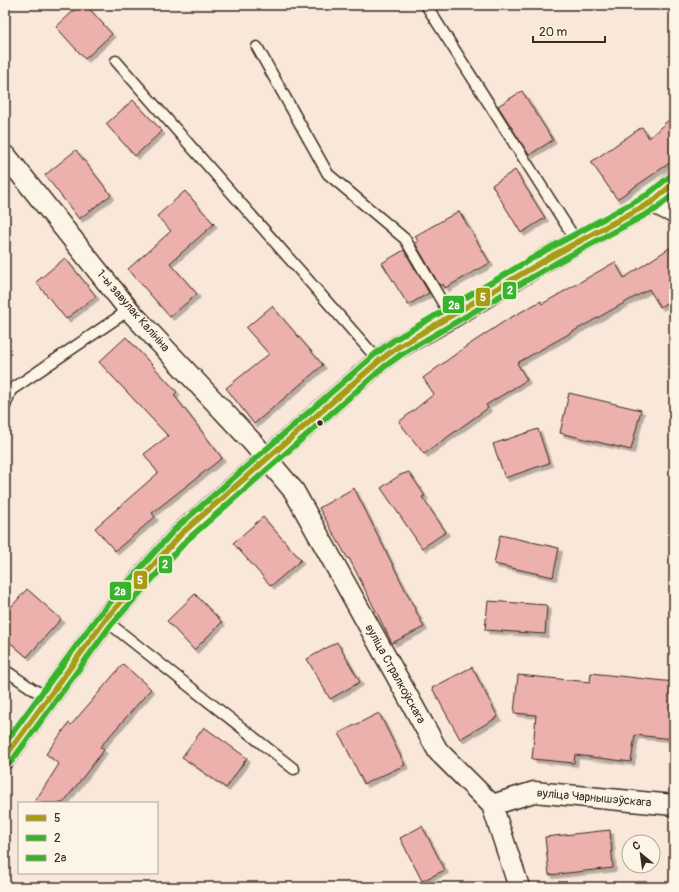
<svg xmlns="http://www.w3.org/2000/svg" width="679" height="892" font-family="Pangolin,sans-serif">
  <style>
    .building { fill: #ecb0ad; stroke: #3b2a1e; filter: url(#shadow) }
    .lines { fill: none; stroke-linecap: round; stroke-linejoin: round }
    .lane-casing { stroke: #3b2a1e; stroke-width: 13 }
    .street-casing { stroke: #3b2a1e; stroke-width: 23 }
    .secondary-casing { stroke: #3b2a1e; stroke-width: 25 }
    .lane { stroke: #fcf5e5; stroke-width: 10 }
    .street { stroke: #fcf5e5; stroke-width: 20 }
    .secondary { stroke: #fcf5e5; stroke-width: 22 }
    .bus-1-casing { stroke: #fcf5e5; stroke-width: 9 }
    .bus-2-casing { stroke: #fcf5e5; stroke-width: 9 }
    .bus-3-casing { stroke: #fcf5e5; stroke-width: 9 }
    .bus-1 { stroke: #a69d12; stroke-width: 6 }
    .bus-2 { stroke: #38b32b; stroke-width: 6 }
    .bus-3 { stroke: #38b32b; stroke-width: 6 }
    .bus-dot { fill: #3b2a1e; stroke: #fcf5e5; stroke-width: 1.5 }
    .labels { text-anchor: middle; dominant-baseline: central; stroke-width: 3; stroke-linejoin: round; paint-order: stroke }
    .street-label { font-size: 12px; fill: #3b2a1e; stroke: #fcf5e5 }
    .line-badge { stroke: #fcf5e5; stroke-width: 1.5 }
    .badge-label { font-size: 11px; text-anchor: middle; font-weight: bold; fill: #fff }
  </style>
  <defs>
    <filter id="shadow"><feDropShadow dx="3.5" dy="3.5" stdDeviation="0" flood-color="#0004"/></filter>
  </defs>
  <rect width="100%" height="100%" fill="#f9e7da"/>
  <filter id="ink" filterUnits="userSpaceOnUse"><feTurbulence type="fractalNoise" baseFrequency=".025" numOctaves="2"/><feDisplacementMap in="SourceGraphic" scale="8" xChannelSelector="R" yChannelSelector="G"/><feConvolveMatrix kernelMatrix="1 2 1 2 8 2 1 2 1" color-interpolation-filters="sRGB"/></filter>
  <g filter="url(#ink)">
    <g class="building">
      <path d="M80 5H86L112 34 85 59 56 27Z"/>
      <path d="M522 91 553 140 529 155 498 106Z"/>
      <path d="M133 100 162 131 135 156 106 124Z"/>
      <path d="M674 115V160L617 199 591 162 642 127 649 138Z"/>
      <path d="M76 150 111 195 79 219 45 175Z"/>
      <path d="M515 170 545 218 521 233 492 185Z"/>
      <path d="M185 191 214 224 170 263 197 294 170 317 128 269 171 231 157 216Z"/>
      <path d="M459 211 490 263 445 288 443 284 440 286 415 243 418 241 415 236Z"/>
      <path d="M674 245V298L660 307 649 289 517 363 527 380 486 405 488 408 424 454 399 422 434 394 423 378 464 348 508 319 541 301 542 304 615 262 624 278Z"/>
      <path d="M404 250 429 293 408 305 382 263Z"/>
      <path d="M65 258 96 296 66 319 36 282Z"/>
      <path d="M272 306 323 365 254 424 226 388 269 354 246 328Z"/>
      <path d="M126 337 177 392 174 395 222 458 152 513 155 517 115 551 95 528 158 473 144 454 168 436 99 362Z"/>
      <path d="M569 393 641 410 631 450 560 433Z"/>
      <path d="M538 429 549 463 505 478 493 444Z"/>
      <path d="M409 472 425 496 422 497 446 532 422 548 381 488 400 475Z"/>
      <path d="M354 488 424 627 392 643 349 558 348 559 319 508Z"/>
      <path d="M263 517 301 560 271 586 233 543Z"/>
      <path d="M500 535 559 548 553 577 494 564Z"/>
      <path d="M27 589 61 619 27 657 5 638V614Z"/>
      <path d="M195 594 222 622 194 650 167 621Z"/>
      <path d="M488 601 547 605 545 634 485 630Z"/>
      <path d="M337 642 360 682 330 699 307 659Z"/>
      <path d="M123 664 151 689 100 747 104 750 63 803H34L59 764 46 754 69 723 71 725Z"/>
      <path d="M472 667 498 717 460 739 432 688Z"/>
      <path d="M591 673 674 682V739L635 735 631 762 575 755 574 763 532 759 536 715 514 713 518 675 590 682Z"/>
      <path d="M379 713 405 765 364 784 339 733Z"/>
      <path d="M204 727 247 758 226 788 182 757Z"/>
      <path d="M422 826 445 870 422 881 400 838Z"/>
      <path d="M610 830 613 868 549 875 545 837Z"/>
    </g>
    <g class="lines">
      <defs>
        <g id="lane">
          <path d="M426 5 577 242"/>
          <path d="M257 47 328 174 405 239 451 317"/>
          <path d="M116 61 379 361"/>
          <path d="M5 406 11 390 129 310"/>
          <path d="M105 620 294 769"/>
          <path d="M5 670 34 690 49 697"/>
        </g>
        <g id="street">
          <path d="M7 157 129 310 254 444 294 491 438 751 492 805 519 887"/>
          <path d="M652 202 674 213"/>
          <path d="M492 805 534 792 674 805"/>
        </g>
        <path id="secondary" d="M5 757 105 620 181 534 379 361 398 347 451 317 552 256 652 202 674 183"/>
      </defs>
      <use href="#lane" class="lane-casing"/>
      <use href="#street" class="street-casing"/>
      <use href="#secondary" class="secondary-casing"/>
      <use href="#lane" class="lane"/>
      <use href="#street" class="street"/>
      <use href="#secondary" class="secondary"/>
      <defs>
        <path id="bus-1" d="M5 757 105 620 181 534 379 361 398 347 552 256 652 202 674 183"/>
        <path id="bus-2" d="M11 762 111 625 187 540 384 367 402 354 556 263 656 209 674 194"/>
        <path id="bus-3" d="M5 743 99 615 175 529 374 355 394 340 548 249 647 195 669 177"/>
      </defs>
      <use href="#bus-1" class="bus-1-casing"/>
      <use href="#bus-2" class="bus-2-casing"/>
      <use href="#bus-3" class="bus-3-casing"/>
      <use href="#bus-1" class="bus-1"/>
      <use href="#bus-2" class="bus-2"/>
      <use href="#bus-3" class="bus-3"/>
    </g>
  </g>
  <circle class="bus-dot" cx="320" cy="423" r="3.5"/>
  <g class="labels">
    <g class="street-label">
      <text transform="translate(133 311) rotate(49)">1-ы завулак Калініна</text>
      <text transform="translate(395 674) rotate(61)">вуліца Стралкоўскага</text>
      <text transform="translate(594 798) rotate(5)">вуліца Чарнышэўскага</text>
    </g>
  </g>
  <g class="line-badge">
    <rect x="502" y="281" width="15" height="19" rx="4" fill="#38b32b"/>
    <rect x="475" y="287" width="16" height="20" rx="4" fill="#a69d12"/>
    <rect x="442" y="295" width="23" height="19" rx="4" fill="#38b32b"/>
    <rect x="158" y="555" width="15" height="19" rx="4" fill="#38b32b"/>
    <rect x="133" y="570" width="15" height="20" rx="4" fill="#a69d12"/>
    <rect x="109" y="581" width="23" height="20" rx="4" fill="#38b32b"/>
  </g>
  <g class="badge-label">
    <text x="510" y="294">2</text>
    <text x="483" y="301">5</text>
    <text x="454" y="309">2а</text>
    <text x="165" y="568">2</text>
    <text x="140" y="584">5</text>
    <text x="120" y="595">2а</text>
  </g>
  <rect width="679" height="892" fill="none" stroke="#fcf5e5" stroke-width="20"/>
  <rect x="10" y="10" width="659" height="872" fill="none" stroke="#3b2a1e" stroke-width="1.5" filter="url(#ink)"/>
  <rect x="18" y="802" width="140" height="72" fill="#fcf5e5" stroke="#afa495"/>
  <rect x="26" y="815" width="20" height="6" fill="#a69d12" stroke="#afa495"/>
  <text x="54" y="822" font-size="12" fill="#3b2a1e">5</text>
  <rect x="26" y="835" width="20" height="6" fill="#38b32b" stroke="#afa495"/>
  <text x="54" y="842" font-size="12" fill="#3b2a1e">2</text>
  <rect x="26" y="855" width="20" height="6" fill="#38b32b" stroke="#afa495"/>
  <text x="54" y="862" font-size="12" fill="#3b2a1e">2а</text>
  <g transform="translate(641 854) rotate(331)"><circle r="19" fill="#fcf5e5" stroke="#afa495"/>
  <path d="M0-3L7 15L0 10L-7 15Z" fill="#3b2a1e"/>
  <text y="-6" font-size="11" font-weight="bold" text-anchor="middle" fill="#3b2a1e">С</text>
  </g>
  <path d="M533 36v6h72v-6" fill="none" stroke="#3b2a1e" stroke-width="2"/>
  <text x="539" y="36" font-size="12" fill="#3b2a1e" stroke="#fcf5e5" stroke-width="3" paint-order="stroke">20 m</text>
</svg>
